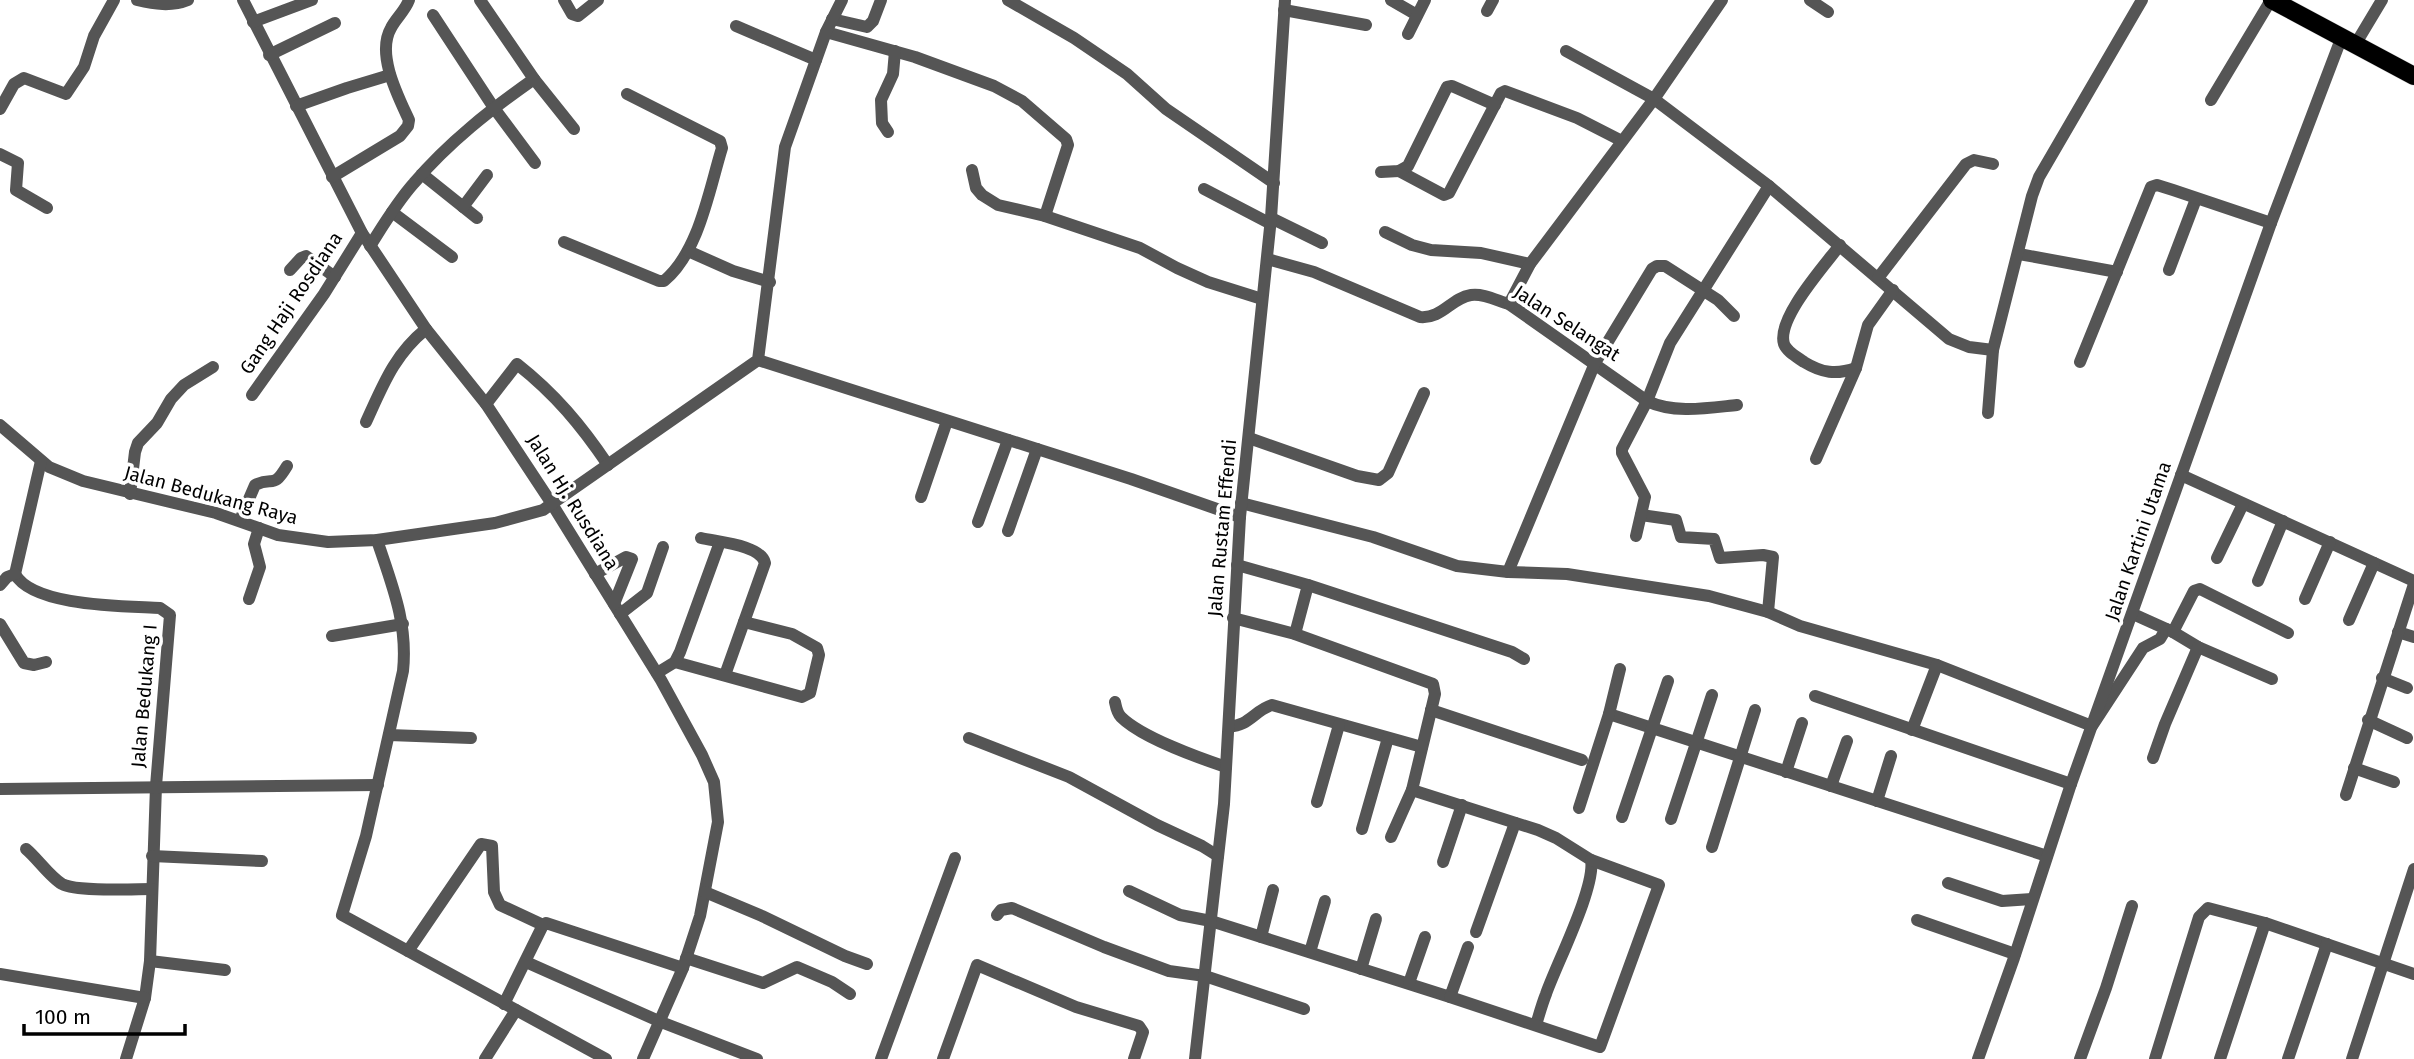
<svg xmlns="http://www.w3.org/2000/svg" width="2414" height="1059" font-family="'Fira Sans',sans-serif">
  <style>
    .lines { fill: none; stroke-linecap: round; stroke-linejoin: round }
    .highway-casing { stroke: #dbdbdb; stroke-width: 19 }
    .minor { stroke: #555; stroke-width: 12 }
    .highway { stroke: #000; stroke-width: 18 }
    .labels { text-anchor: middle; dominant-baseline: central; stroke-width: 7; stroke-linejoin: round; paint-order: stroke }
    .street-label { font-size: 19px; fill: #000; stroke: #fff }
  </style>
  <rect width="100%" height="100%" fill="#fff"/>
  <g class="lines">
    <defs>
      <path id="highway" d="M2272 0 2414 76"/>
    </defs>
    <use href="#highway" class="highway-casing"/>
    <g class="minor">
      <path d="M137 0C154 4 171 7 188 0"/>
      <path d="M243 0 362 233 426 329 486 404 552 504 661 680 702 755 714 782 718 822 700 916 683 968 643 1059"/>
      <path d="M480 0 534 79"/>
      <path d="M564 0 572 14 578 16 598 0"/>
      <path d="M1008 0 1074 38 1127 74 1166 109 1274 183"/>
      <path d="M1391 0 1417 15"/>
      <path d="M1810 0 1828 12"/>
      <path d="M1284 10 1366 25"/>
      <path d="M1487 11 1493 0"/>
      <path d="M433 15 494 108 535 163"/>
      <path d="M832 19 867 27 873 21 881 0"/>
      <path d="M253 22 312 0"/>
      <path d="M736 26 816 60"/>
      <path d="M826 32 915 57 994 86 1022 101 1066 139 1068 145 1045 216"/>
      <path d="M1408 34 1425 0"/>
      <path d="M2355 45 2382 0"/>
      <path d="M1566 51 1654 99 1769 186 1949 339 1969 347 1993 350"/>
      <path d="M269 55 335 23"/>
      <path d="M2211 100 2271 0"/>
      <path d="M296 106 347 88 390 75"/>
      <path d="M0 109 14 84 24 78 66 94 84 67 94 36 114 0"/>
      <path d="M888 132 882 123 881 100 893 74 895 51"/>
      <path d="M0 154 18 163 16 190 47 208"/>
      <path d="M972 170 976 188 982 195 998 205 1045 216 1140 248 1177 268 1208 282 1262 299"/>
      <path d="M1399 171 1444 195 1449 193 1501 93 1505 91 1577 118 1622 141"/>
      <path d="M1381 172 1399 171 1408 166 1447 87 1452 86 1495 105"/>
      <path d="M422 174 477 218"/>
      <path d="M332 177 400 136 408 126 409 120C398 96 376 54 391 28 396 18 405 11 409 0"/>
      <path d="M1204 189 1271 224"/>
      <path d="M463 207 487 175"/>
      <path d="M392 212 452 257"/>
      <path d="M1271 218 1322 243"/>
      <path d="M1385 232 1412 245 1431 250 1481 253 1530 264"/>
      <path d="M564 242 659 281H664C699 252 709 190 722 148L720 141 627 94"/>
      <path d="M1840 245C1825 265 1776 319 1784 344 1787 352 1797 357 1804 362 1822 373 1836 375 1856 368"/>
      <path d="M370 246C384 224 397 202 414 183 449 142 490 110 534 79L574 129"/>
      <path d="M688 251 733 271 770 282"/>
      <path d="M2019 254 2117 272"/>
      <path d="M1267 259 1314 272 1420 317C1442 319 1451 298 1471 295 1483 293 1498 301 1509 304L1647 401C1674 414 1708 408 1737 405"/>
      <path d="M290 270 301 258 306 256 335 277"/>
      <path d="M2169 270 2196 199"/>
      <path d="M1878 278 1966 164 1974 160 1993 164"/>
      <path d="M1509 304 1530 264 1654 99 1722 0"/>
      <path d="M758 360 1131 479 1240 517"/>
      <path d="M2080 362 2151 187 2157 185 2173 190 2271 223"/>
      <path d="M252 395 324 294 362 233"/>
      <path d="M486 404 517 364C555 394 581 425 608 465"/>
      <path d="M1988 413 1993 350 2032 196 2039 177 2142 0"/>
      <path d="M366 422C383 385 394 355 426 329"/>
      <path d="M0 425 49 467 83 481 216 513 278 535 328 542 377 540 495 523 543 510 758 360 785 147 826 32 842 0"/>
      <path d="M1249 438 1357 476 1379 480 1388 473 1424 393"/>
      <path d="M1816 459 1856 368 1868 325 1893 290"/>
      <path d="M2181 475 2414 581"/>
      <path d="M130 494 135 452 138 443 157 423 171 399 184 385 213 367"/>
      <path d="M921 497 947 421"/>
      <path d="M1241 503 1373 537 1457 566 1508 572 1567 574 1709 596 1768 612 1800 626 1937 665 2092 726 2143 648 2160 639 2166 629"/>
      <path d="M1641 515 1676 520 1681 537 1714 539 1720 558 1763 555 1773 557 1768 612"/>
      <path d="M240 520 255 485C274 475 272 491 287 466"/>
      <path d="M978 522 1008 440"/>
      <path d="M1008 531 1037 449"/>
      <path d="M1636 536 1645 497 1622 453V449L1647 401 1670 343 1769 186"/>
      <path d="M701 538C718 542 761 545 765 563L725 675"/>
      <path d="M377 540C392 585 408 623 403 671L366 836 342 915 606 1059"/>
      <path d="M2217 558 2243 504"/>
      <path d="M1237 565 1308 585 1512 652 1524 659"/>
      <path d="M1508 572 1595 363 1652 269 1657 266H1665L1718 300 1734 316"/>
      <path d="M15 574C33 607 126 606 160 608L170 615 156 786 150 961 145 998 126 1059"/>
      <path d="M15 574 41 461"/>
      <path d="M595 574 626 557 632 559 614 604"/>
      <path d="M2258 581 2283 521"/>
      <path d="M0 585 7 577 15 574"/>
      <path d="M249 599 260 567 254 544 259 528"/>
      <path d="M2305 599 2330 542"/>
      <path d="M620 614 647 593 663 547"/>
      <path d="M2133 614 2173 632 2194 591 2200 589 2288 633"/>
      <path d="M1233 618 1295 634 1433 684 1435 694 1412 790 1538 830 1556 838 1591 860C1596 887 1556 965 1546 994 1542 1004 1539 1015 1536 1025"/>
      <path d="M2349 620 2374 563"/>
      <path d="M0 624 24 663 34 665 46 662"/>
      <path d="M2173 632 2198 647 2272 679"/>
      <path d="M2398 632 2414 637"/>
      <path d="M1295 634 1308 585"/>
      <path d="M332 636 403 624"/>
      <path d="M675 662 802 697 810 693 819 655 817 648 792 634 744 622"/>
      <path d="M1620 669 1609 714 2047 856"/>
      <path d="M657 673 675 662 680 652 720 542"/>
      <path d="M2382 678 2407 688"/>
      <path d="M1815 696 2071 784"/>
      <path d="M1115 702C1116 707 1117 713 1121 717 1141 737 1199 758 1226 767"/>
      <path d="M1431 710 1582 760"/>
      <path d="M2368 720 2407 738"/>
      <path d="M1229 726C1248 727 1255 710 1272 705L1422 747"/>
      <path d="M1912 730 1937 665"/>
      <path d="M389 735 471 738"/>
      <path d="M969 738 1069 777 1157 825 1202 846 1218 856"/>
      <path d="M2153 758 2165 724 2198 647"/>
      <path d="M2354 768 2394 782"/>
      <path d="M1786 772 1802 723"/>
      <path d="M1831 786 1847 741"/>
      <path d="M0 789 378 785"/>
      <path d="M2346 795 2414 584"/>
      <path d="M1877 801 1891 756"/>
      <path d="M1317 802 1339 725"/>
      <path d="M1579 808 1609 714"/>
      <path d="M1622 817 1668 681"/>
      <path d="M1671 819 1712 695"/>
      <path d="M1362 829 1388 738"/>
      <path d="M1391 837 1412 790"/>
      <path d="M1712 847 1755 710"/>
      <path d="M26 849C37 858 50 877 62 884 77 892 133 889 152 889"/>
      <path d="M152 856 262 861"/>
      <path d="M1443 862 1462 805"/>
      <path d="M1948 883 2002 901 2032 899"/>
      <path d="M1129 891 1180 915 1211 921 1450 997 1468 947"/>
      <path d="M705 892 762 916 845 956 867 964"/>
      <path d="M997 915 1001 910 1012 908 1104 947 1169 971 1205 976 1304 1009"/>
      <path d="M1917 920 2015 954"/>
      <path d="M1476 932 1515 823"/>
      <path d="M1261 937 1273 890"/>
      <path d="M408 951 481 844 492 846 494 892 500 905 543 925"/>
      <path d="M1310 952 1325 901"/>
      <path d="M686 958 763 983 797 967 832 982 850 994"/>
      <path d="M150 961 225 970"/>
      <path d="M526 962 661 1022 757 1059"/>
      <path d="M1361 969 1376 919"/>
      <path d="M0 974 145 998"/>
      <path d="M1409 983 1425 937"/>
      <path d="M1450 997 1600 1047 1659 885 1591 860"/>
      <path d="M504 1004 543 925 546 923 683 968"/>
      <path d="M485 1059 516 1010"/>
      <path d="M881 1059 955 858"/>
      <path d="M943 1059 977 965 1076 1007 1139 1026 1143 1032 1134 1059"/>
      <path d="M1195 1059 1224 804 1240 517 1271 218 1285 0"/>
      <path d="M1978 1059 2014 958 2071 784 2271 223 2341 39"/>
      <path d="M2080 1059 2106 988 2132 906"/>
      <path d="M2155 1059 2199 917 2208 908 2265 923 2414 974"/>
      <path d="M2220 1059 2265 923"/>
      <path d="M2288 1059 2327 944"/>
      <path d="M2352 1059 2414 869"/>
    </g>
    <use href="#highway" class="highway"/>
  </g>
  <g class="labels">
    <g class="street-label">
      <text transform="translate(291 303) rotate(-56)">Gang Haji Rosdiana</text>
      <text transform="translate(1567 323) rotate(33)">Jalan Selangat</text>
      <text transform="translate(211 495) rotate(15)">Jalan Bedukang Raya</text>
      <text transform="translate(573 502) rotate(58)">Jalan Hj. Rusdiana</text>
      <text transform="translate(1222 528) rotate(-85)">Jalan Rustam Effendi</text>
      <text transform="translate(2138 541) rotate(-71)">Jalan Kartini Utama</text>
      <text transform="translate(144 696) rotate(-85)">Jalan Bedukang I</text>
    </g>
  </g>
  <path d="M24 1024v10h161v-10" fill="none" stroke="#000000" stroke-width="3.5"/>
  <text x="35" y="1024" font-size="21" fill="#000000" stroke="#ffffff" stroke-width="5" paint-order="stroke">100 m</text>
</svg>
